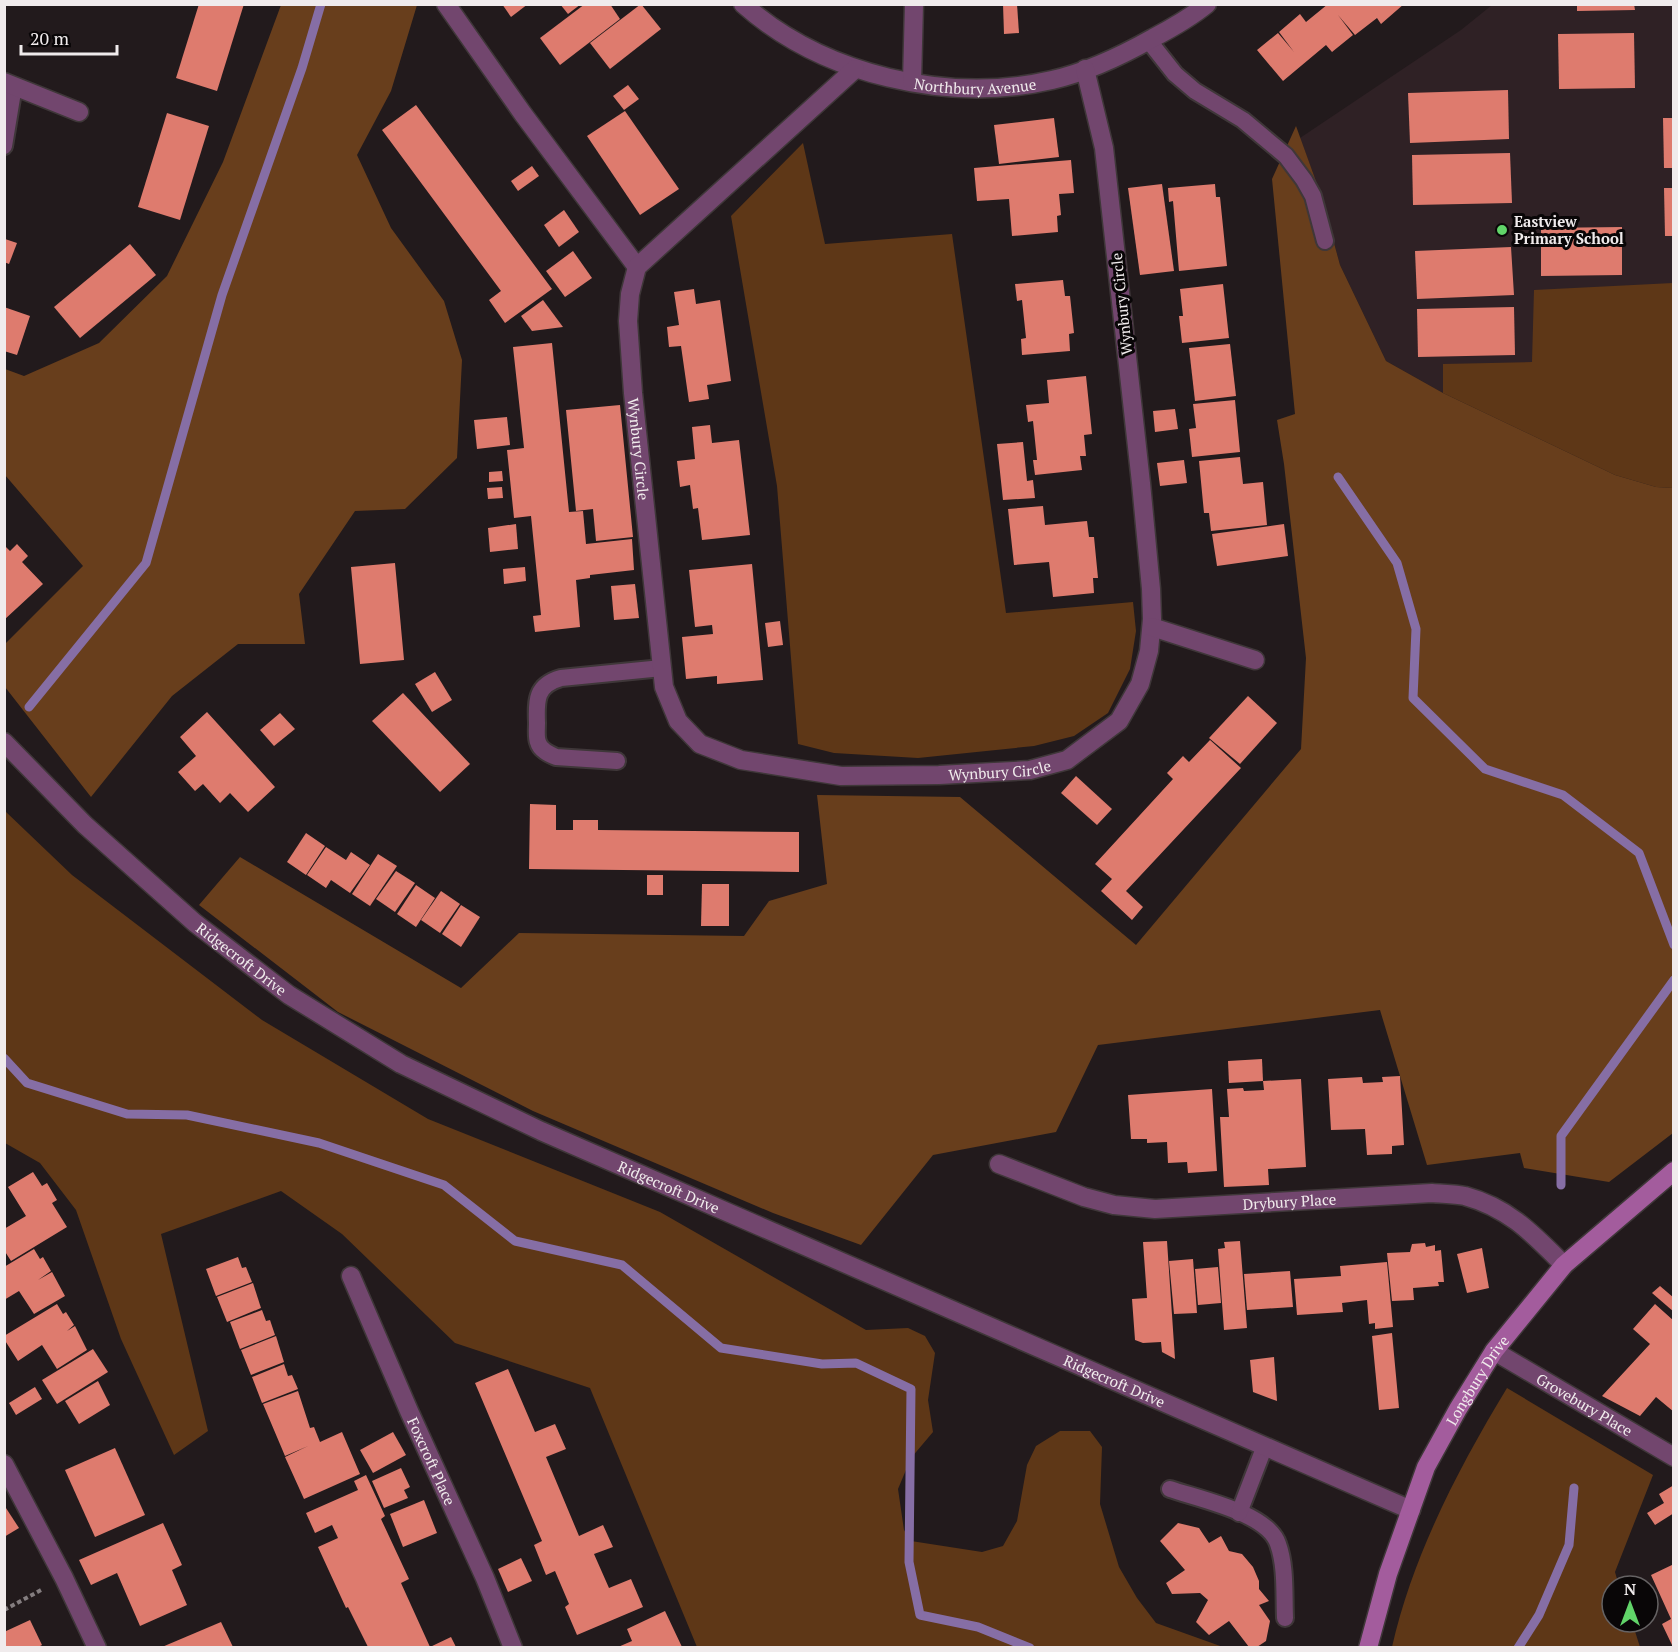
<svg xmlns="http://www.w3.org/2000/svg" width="1678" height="1652" font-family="'PT Serif',serif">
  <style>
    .built { fill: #2f2125 }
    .green { fill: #5e3717 }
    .forest { fill: #683e1c }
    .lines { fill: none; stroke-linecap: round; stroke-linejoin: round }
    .stream { stroke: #866ea5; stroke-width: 9 }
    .building { fill: #de7b6e }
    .lane-casing { stroke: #3f3739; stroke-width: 20 }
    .street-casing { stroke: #3f3739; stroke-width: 21 }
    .secondary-casing { stroke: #3f3739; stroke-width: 21 }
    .path { stroke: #847d7f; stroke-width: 4; stroke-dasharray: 4.5 3; stroke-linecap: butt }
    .lane { stroke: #72466e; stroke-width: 16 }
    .street { stroke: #72466e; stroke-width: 18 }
    .secondary { stroke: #a35c9d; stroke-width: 18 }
    .poi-dot { fill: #61d469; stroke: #090607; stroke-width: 2 }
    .labels { text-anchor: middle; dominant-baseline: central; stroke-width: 6; stroke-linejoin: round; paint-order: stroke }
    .street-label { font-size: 15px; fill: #f0ebec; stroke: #090607 }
    .poi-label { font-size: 15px; font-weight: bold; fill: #f0ebec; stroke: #090607; text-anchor: start }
  </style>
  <rect width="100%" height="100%" fill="#221a1c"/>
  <path class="built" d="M1492 5H1673V488L1443 393 1386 361 1340 265 1321 195 1300 138 1461 30Z"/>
  <g class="green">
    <path d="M803 143 825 244 952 234 1006 613 1133 602 1136 631 1130 669 1108 713 1074 736 1034 746 918 758 834 753 798 744 777 486 731 216Z"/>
    <path d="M1673 283V488L1656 487 1615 475 1443 393V364L1532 362 1534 290Z"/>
    <path d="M5 811 72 875 262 1020 428 1119 660 1212 866 1330 908 1328 925 1336 935 1353 928 1400 933 1432 911 1458 898 1489 904 1530 911 1541 982 1552 1003 1546 1017 1521 1027 1465 1036 1446 1060 1431H1090L1102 1447 1100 1504 1119 1567 1137 1598 1156 1623 1223 1647H697L590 1388 455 1343 342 1234 281 1191 161 1234 208 1431 174 1455 121 1339 76 1210 40 1163 5 1143Z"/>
    <path d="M1507 1388 1653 1475 1615 1572 1619 1586H1612V1622H1632L1640 1647H1392C1413 1555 1458 1469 1507 1388Z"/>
  </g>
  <g class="forest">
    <path d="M281 5H417L391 91 357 155 391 228 444 301 462 360 457 458 405 509 355 511 299 594 305 644H238L172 696 91 797 5 687V644L83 566 5 475V369L24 376 99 343 167 276 223 162Z"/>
    <path d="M1296 126 1321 195 1340 265 1386 361 1443 393 1615 475 1656 487 1673 488V1133L1609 1182 1524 1168 1520 1153 1427 1165 1380 1010 1098 1045 1056 1132 933 1155 861 1245 773 1213 533 1111 338 1012 199 905 240 857 461 988 519 933 744 936 769 901 827 884 817 795 960 797 1136 945 1301 749 1306 658 1284 464 1277 420 1295 414 1272 179Z"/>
  </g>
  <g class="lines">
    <g class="stream">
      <path d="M1338 477 1397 563 1416 629 1413 698 1485 769 1563 795 1639 853 1674 945"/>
      <path d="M29 707 146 563 222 295 302 68 321 4"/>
      <path d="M4 1058 27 1083 127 1114 187 1115 319 1143 444 1185 515 1241 622 1265 721 1348 822 1364 856 1363 911 1389 909 1562 920 1615 978 1627 1030 1648"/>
      <path d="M1561 1185V1136L1674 980"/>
      <path d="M1518 1648 1539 1615 1569 1545 1574 1488"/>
    </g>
  </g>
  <g class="building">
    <path d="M199 4H244L217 91 176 78Z"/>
    <path d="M502 4H528L511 17Z"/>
    <path d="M560 4H581L568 14Z"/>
    <path d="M585 4H610L620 19 560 65 540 38Z"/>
    <path d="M641 4 661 29 610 69 590 43Z"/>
    <path d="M1003 4H1017L1019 33 1004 34Z"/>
    <path d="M1328 4H1404L1381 24 1377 18 1355 35 1338 15 1353 35 1332 52 1326 45 1283 81 1257 50 1278 33 1294 52 1279 32 1300 14 1306 22Z"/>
    <path d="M1577 4H1634L1635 10 1577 11Z"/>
    <path d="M1634 33 1635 88 1559 89 1558 34Z"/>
    <path d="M628 85 639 99 624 110 613 96Z"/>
    <path d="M1508 90 1509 139 1410 143 1408 93Z"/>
    <path d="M416 105 552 289 505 323 489 300 501 291 382 130Z"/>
    <path d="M625 111 679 189 640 215 587 136Z"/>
    <path d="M167 113 209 126 180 220 138 207Z"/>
    <path d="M1054 118 1059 157 999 164 994 125Z"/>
    <path d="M1663 118H1674V168H1664Z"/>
    <path d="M1510 153 1512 203 1413 205 1412 155Z"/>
    <path d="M1071 160 1074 193 1059 194 1061 215 1057 216 1058 232 1012 236 1009 199 977 201 974 168Z"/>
    <path d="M532 166 539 176 518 191 511 181Z"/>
    <path d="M1162 184 1174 271 1140 275 1128 188Z"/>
    <path d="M1215 184 1216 197H1220L1227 266 1179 271 1173 201 1169 202 1168 188Z"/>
    <path d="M1664 188H1674V236H1665Z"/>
    <path d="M564 210 579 232 559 247 544 225Z"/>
    <path d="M1622 227V275L1541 276V228Z"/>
    <path d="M5 239 17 243 9 264 4 262Z"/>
    <path d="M130 244 156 275 80 338 54 307Z"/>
    <path d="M1511 247 1514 295 1417 299 1415 251Z"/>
    <path d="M573 251 592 278 565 297 546 271Z"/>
    <path d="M1063 280 1065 296H1070L1074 333 1069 334 1070 351 1022 355 1021 339 1026 338 1022 300 1017 301 1015 284Z"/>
    <path d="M1223 284 1229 338 1182 343 1179 316H1183L1180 289Z"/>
    <path d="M694 289 696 304 720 300 731 381 707 385 709 399 689 402 681 346 669 347 667 327 679 325 674 292Z"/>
    <path d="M543 300 563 327 532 331 521 316Z"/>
    <path d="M4 307 30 316 17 355 4 351Z"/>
    <path d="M1514 307 1515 355 1418 357 1417 309Z"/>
    <path d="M552 343 569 512 583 511 586 544 632 539 634 570 590 575V578L576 580 580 627 535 632 533 616 541 615 531 516 514 518 507 450 524 448 513 347Z"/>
    <path d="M1230 344 1236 396 1195 401 1189 348Z"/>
    <path d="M1086 376 1092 434 1084 435 1086 456H1080L1082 470 1035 475 1033 460H1037L1033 421 1028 422 1026 405 1049 403 1047 380Z"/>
    <path d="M1235 400 1240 452 1192 457 1189 429 1196 428 1193 404Z"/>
    <path d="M620 405 633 537 596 541 593 509 576 511 566 410Z"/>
    <path d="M1175 409 1178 429 1155 432 1153 411Z"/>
    <path d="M507 417 510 445 477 449 474 420Z"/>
    <path d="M710 425 712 443 739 440 750 535 702 540 698 508 693 509 690 485 680 487 677 461 695 459 692 427Z"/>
    <path d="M1023 442 1027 481 1033 480 1035 498 1003 500 997 444Z"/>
    <path d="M1240 457 1243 484 1263 482 1267 525 1211 531 1209 513H1204L1199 461Z"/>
    <path d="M1184 460 1187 483 1160 486 1157 463Z"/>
    <path d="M502 471 503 481 489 482V472Z"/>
    <path d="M502 487 503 498 488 499 487 488Z"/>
    <path d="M1043 506 1045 525 1087 521 1089 537H1094L1098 578H1093L1094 593 1053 597 1049 562 1014 565 1008 509Z"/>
    <path d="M516 524 518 549 490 552 488 528Z"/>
    <path d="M1284 524 1288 556 1217 566 1212 534Z"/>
    <path d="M17 544 28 556 22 562 43 584 4 620V545L10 551Z"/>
    <path d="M395 563 404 660 360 664 351 567Z"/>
    <path d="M752 564 763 680 717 684V676L686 679 682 637 713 634 712 625 695 627 689 570Z"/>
    <path d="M525 567 526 581 504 584 503 569Z"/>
    <path d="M635 584 639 618 614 620 611 586Z"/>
    <path d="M780 621 783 645 768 647 765 623Z"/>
    <path d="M435 672 452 700 432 712 415 684Z"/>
    <path d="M403 693 470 764 440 792 372 721Z"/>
    <path d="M1248 696 1277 723 1240 764 1209 738Z"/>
    <path d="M207 712 275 787 248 812 230 793 220 803 203 784 195 791 178 772 196 756 180 737Z"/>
    <path d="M280 713 295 729 274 746 260 730Z"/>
    <path d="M1210 740 1241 768 1126 891 1143 907 1132 920 1101 891 1112 879 1095 864 1173 779 1167 773 1183 756 1189 762Z"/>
    <path d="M1076 776 1112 809 1097 825 1061 793Z"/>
    <path d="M530 804 556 805V830H573V820H598V830L799 832V872L529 869Z"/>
    <path d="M306 833 325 846 306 875 287 862Z"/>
    <path d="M326 847 346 860 351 852 370 865 350 893 331 880 326 888 307 875Z"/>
    <path d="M378 854 397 866 370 906 352 894Z"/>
    <path d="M396 871 415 883 395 912 376 899Z"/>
    <rect x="647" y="875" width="16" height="20"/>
    <path d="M702 884H729V926H701Z"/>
    <path d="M416 885 435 898 416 927 397 914Z"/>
    <path d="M441 891 460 904 440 933 421 920Z"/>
    <path d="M461 905 480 917 461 947 442 934Z"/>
    <path d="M1262 1059 1263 1081 1229 1083 1228 1061Z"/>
    <path d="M1400 1076 1404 1145 1392 1146V1154L1367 1155 1365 1129 1331 1130 1328 1079 1362 1077 1363 1083 1383 1082 1382 1077Z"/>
    <path d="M1301 1079 1306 1167 1268 1169 1269 1185 1224 1187 1220 1117H1229L1227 1089 1243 1088 1244 1091 1264 1090 1263 1081Z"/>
    <path d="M1212 1089 1217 1171 1188 1173 1187 1162 1168 1163 1167 1142 1147 1143V1139H1131L1128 1095Z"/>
    <path d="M33 1172 42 1186 47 1183 57 1200 52 1203 67 1227 11 1261 4 1250V1229L26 1216 8 1187Z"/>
    <path d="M1167 1241 1168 1256 1175 1359 1162 1352 1161 1342 1143 1343 1135 1340 1132 1299 1147 1298 1143 1242Z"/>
    <path d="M1240 1241 1247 1328 1224 1330 1218 1249 1225 1248 1224 1242Z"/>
    <path d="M1425 1243 1426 1247 1435 1245V1251L1441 1250 1444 1282H1438L1439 1286 1413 1288 1414 1300 1392 1301 1387 1253 1410 1252 1412 1244Z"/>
    <path d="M1482 1248 1489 1288 1467 1293 1457 1254Z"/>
    <path d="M34 1249 40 1259 43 1257 51 1271 38 1280 52 1272 65 1296 34 1314 19 1291 4 1300V1267Z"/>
    <path d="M238 1257 242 1268 246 1267 252 1282 216 1296 206 1269Z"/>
    <path d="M1193 1259 1197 1313 1174 1314 1169 1261Z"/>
    <path d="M1387 1262 1393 1327 1375 1329V1323L1369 1324 1367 1300 1342 1303 1343 1312 1297 1315 1294 1279 1341 1276 1340 1266Z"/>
    <path d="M1218 1267 1221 1303 1198 1305 1195 1269Z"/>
    <path d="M1290 1271 1293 1307 1247 1310 1244 1274Z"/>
    <path d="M253 1283 261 1308 227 1322 217 1297Z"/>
    <path d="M1660 1286 1674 1298V1312L1652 1293Z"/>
    <path d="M57 1304 63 1314 66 1312 74 1325 67 1331 75 1326 87 1350 57 1369 42 1345 18 1361 4 1339V1336Z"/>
    <path d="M1655 1304 1674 1321V1412L1656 1397 1640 1416 1602 1396 1650 1344 1633 1329Z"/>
    <path d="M262 1310 266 1321 270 1320 275 1335 240 1349 230 1322Z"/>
    <path d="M1392 1333 1399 1408 1379 1410 1372 1336Z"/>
    <path d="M276 1336 284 1362 251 1375 241 1350Z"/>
    <path d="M93 1349 108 1372 57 1404 42 1380Z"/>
    <path d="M1274 1357 1277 1401 1253 1392 1250 1360Z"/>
    <path d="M284 1364 288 1376 292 1375 298 1389 262 1403 252 1377Z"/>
    <path d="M508 1369 535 1432 555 1424 566 1449 546 1457 579 1536 603 1525 613 1547 594 1554 609 1588 631 1579 643 1607 577 1635 565 1607 569 1604 555 1571 546 1575 534 1545 542 1541 475 1383Z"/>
    <path d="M98 1381 110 1405 79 1424 65 1401Z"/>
    <path d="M35 1387 42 1399 16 1415 9 1403Z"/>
    <path d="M298 1391 310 1428 314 1427 320 1442 342 1432 360 1474 304 1499 285 1457 308 1446 285 1456 263 1404Z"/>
    <path d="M393 1432 406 1455 373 1473 360 1450Z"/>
    <path d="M115 1448 145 1515 95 1537 65 1470Z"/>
    <path d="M401 1468 410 1487 404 1490 408 1498 384 1508 372 1481Z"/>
    <path d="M366 1475 385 1516 381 1519 409 1579 401 1583 430 1647 451 1637 456 1647H368L348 1607 346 1608 318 1547 338 1538 332 1525 315 1533 306 1513 358 1490 354 1481Z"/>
    <path d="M1674 1485V1513L1655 1525 1647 1513 1664 1503 1659 1494Z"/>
    <path d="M424 1500 437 1533 403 1547 390 1514Z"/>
    <path d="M4 1505 19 1528 4 1537Z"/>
    <path d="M163 1523 182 1565 172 1570 187 1605 140 1626 117 1573 91 1585 79 1560Z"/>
    <path d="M1178 1523 1199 1528 1209 1543 1221 1536 1229 1551 1242 1554 1253 1567 1259 1581V1589L1269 1601 1259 1605 1270 1621 1266 1641 1257 1647H1249L1229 1621 1209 1635 1196 1622 1208 1600 1200 1593 1172 1594 1166 1583 1185 1570 1160 1541Z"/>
    <path d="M521 1558 532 1581 508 1592 498 1569Z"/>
    <path d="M1674 1564V1644L1672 1645 1662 1624 1671 1619 1651 1575Z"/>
    <path d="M665 1611 682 1647H618L632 1641 627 1629Z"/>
    <path d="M30 1620 42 1645 38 1647H4V1632Z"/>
    <path d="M221 1622 233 1647H162Z"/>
  </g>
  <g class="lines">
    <defs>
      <g id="lane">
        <path d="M1149 41 1175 74 1195 91 1243 120 1286 156 1304 180 1313 196 1325 241"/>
        <path d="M4 146 14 86"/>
        <path d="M617 761 556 757C549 754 540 750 538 742 536 737 537 729 537 723 536 700 536 685 561 678L662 668"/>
        <path d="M1170 1489C1199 1499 1268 1513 1278 1544 1286 1566 1284 1594 1285 1618"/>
        <path d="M1239 1513 1264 1448"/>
      </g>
      <g id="street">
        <path d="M446 4 523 114 637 267"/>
        <path id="s1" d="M743 4C823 75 948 104 1052 80 1088 72 1121 56 1153 38 1172 28 1190 18 1207 4"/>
        <path id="s2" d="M855 69 637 267 630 294 628 321 633 393 664 687 678 721 700 744 741 760 841 776 939 775 1030 770 1067 760 1119 721 1140 684 1149 651 1152 619 1151 589 1141 483 1104 148 1085 69"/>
        <path d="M4 82 79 112"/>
        <path d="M912 82 914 4"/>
        <path d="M1152 627 1255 660"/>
        <path id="s3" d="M4 742 85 825 195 923 289 995 401 1064 541 1131 1411 1510"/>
        <path id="s4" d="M999 1164 1084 1197 1114 1205 1155 1209 1432 1193C1443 1194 1455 1194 1465 1196 1509 1208 1533 1234 1564 1265"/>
        <path id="s5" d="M351 1276 409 1411 485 1578 513 1648"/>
        <path id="s6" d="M1494 1351 1674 1457"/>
        <path d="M4 1464 64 1578 97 1648"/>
      </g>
      <g id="secondary">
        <path id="s7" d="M1368 1648 1388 1574 1426 1467 1458 1409 1494 1351 1564 1265 1674 1171"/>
      </g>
    </defs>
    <use href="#lane" class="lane-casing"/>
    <use href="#street" class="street-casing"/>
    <use href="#secondary" class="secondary-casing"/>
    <path class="path" d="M4 1610 43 1589"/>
    <use href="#lane" class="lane"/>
    <use href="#street" class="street"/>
    <use href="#secondary" class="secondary"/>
  </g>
  <circle class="poi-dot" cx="1502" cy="230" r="6"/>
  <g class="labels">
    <g class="street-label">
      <text stroke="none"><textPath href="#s1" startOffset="252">Northbury Avenue</textPath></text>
      <text transform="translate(1121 304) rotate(-96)">Wynbury Circle</text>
      <text stroke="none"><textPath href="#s2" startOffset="478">Wynbury Circle</textPath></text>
      <text stroke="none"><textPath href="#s2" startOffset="1090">Wynbury Circle</textPath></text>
      <text stroke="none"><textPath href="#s3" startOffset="322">Ridgecroft Drive</textPath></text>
      <text stroke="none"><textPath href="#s3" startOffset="808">Ridgecroft Drive</textPath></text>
      <text stroke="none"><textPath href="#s4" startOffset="298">Drybury Place</textPath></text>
      <text stroke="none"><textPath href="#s7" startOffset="291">Longbury Drive</textPath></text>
      <text stroke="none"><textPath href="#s3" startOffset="1294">Ridgecroft Drive</textPath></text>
      <text stroke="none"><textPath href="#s6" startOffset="105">Grovebury Place</textPath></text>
      <text stroke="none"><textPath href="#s5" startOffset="202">Foxcroft Place</textPath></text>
    </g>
    <g class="poi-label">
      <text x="1514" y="221">Eastview<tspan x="1514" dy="17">Primary School</tspan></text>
    </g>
  </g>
  <rect width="1678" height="1652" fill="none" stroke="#f0ebec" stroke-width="12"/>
  <g transform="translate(1630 1604)"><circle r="28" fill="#090607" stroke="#656263" stroke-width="1.5"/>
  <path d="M0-4.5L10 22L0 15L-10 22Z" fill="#61d469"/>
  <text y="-9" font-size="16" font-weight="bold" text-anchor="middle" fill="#f0ebec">N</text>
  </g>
  <path d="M21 45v9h96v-9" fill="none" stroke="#f0ebec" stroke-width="3"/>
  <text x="30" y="45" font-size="18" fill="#f0ebec" stroke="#090607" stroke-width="4.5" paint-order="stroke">20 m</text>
</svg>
